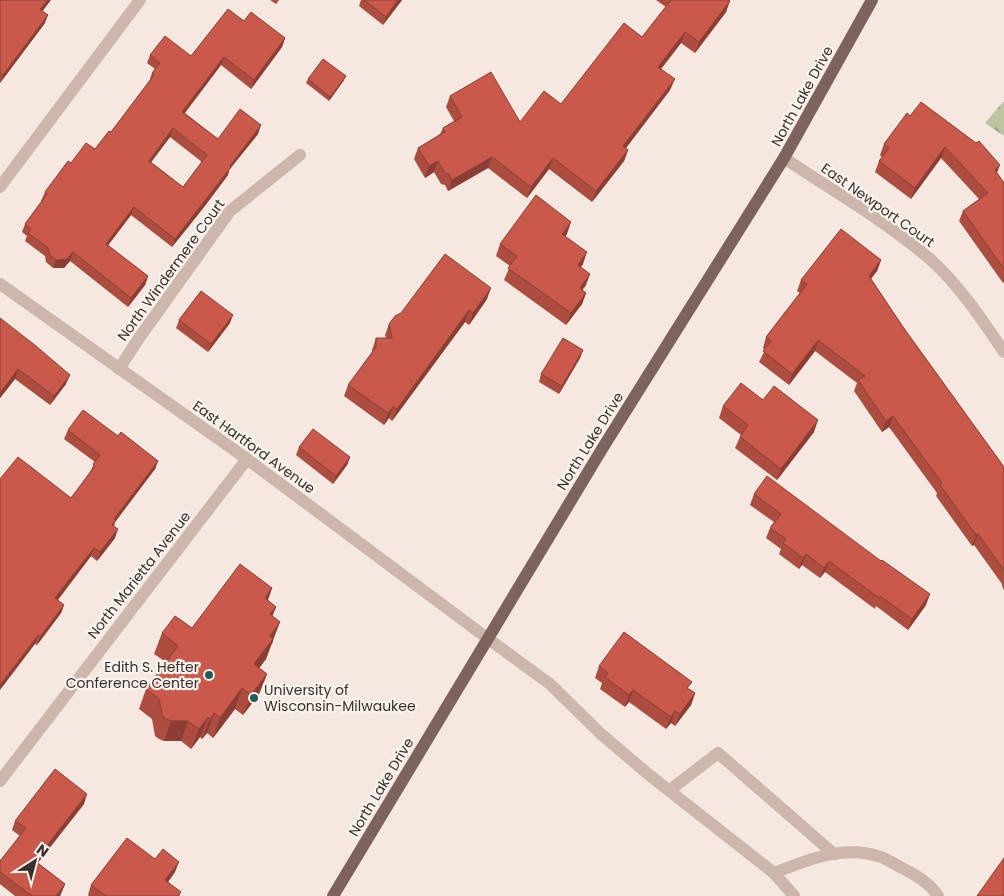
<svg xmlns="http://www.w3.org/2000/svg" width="1004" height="896" font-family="Poppins,sans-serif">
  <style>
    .forest { fill: url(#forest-firs) }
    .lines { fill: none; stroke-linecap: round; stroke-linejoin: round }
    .service { stroke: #cdb7ac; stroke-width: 12 }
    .minor { stroke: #cdb7ac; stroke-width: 12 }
    .primary { stroke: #7d635c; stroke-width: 12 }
    .wall { fill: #ac4d40; fill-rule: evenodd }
    .shaded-wall { fill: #8c3e34 }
    .building { fill: #c8594b; stroke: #8c3e34; fill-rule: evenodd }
    .poi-dot { fill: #1f5e5a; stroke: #fbf3ee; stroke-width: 2 }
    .labels { text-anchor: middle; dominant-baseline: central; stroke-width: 4.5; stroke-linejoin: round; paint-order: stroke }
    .street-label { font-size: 14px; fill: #3b2e2b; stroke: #fbf3ee }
    .poi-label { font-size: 14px; fill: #3b2e2b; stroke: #fbf3ee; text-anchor: end }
  </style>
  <defs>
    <pattern id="forest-firs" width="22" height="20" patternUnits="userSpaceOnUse" patternTransform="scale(1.25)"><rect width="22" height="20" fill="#bcc4a0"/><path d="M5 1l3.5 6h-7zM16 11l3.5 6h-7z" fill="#9aa083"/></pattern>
  </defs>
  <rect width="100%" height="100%" fill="#f4e8e1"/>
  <path class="forest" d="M1003 102H1004V136L985 123Z"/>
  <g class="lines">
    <g class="service">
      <path d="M487 638 550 684 601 734 648 774 774 873 794 896"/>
      <path d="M670 790 718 753 834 854"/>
      <path d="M774 873C807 860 842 845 878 856 886 858 894 864 902 868 916 875 930 883 938 896"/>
    </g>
    <g class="minor">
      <path d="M784 158C833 191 886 221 931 260 959 285 983 321 1004 352"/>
      <path d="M0 187 140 0"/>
      <path d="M0 284 247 459 487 638"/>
      <path d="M119 369 137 341 230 211 300 155"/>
      <path d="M0 781 247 459"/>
    </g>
    <path class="primary" d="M333 896 602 449 784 158 872 0"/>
  </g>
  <g class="wall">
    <path d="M0 0 42 11 45 23 0 83Z"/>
    <path d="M270 0H279L276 4Z"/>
    <path d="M361 0H402L383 25 359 6Z"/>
    <path d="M656 0H729L726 12 695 53 681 43 661 69 670 90 626 148 628 150 624 161 592 202 549 169 527 198 488 168 448 191 445 185 441 184 434 172 425 178 414 159 418 148 440 134 443 128 454 121 446 107 450 96 520 122 561 104 642 37 666 7Z"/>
    <path d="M244 21 285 38 282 47 251 89 221 65 185 113 218 139 258 134 229 170 228 175 204 207 172 247 131 215 108 245 148 276 145 285 128 307 70 261 64 268H53L46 262 45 256 25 241 27 236 22 232 25 224 42 201H41L45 192 71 163 95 149 111 132 149 82 152 73 155 69 147 63 150 55 191 56ZM170 137 202 162 183 187 151 162Z"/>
    <path d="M308 79 344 80 329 101 306 83Z"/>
    <path d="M910 116 997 173 1004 183V282L1003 283 959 221 963 211 979 199 941 158 911 199 875 172 879 161 882 157 880 155 884 144Z"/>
    <path d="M567 234 565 236 583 264 581 267 586 285 582 290 586 293 582 304 566 325 504 280 510 266 496 256 500 244Z"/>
    <path d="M881 260 877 271 871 279 903 327 1004 467V590L1002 586V584L974 545 972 546 936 496 937 493 889 427 882 432 854 391 857 383 815 351 789 385 759 362 765 350 763 348 766 337 800 293 797 291 801 280Z"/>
    <path d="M487 299 469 325 465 322 392 421 389 418 384 425 344 396 348 385 372 353V350L376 338H386L385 335 389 324Z"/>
    <path d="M0 318 66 384 50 405 15 379 0 398Z"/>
    <path d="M179 320 230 323 208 352 176 328Z"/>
    <path d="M583 350 580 358 559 394 539 382 541 374Z"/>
    <path d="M763 400 814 432 777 480 735 448 740 437 741 435 719 418 723 406Z"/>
    <path d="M68 430 118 436 158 461 155 469 115 522 114 526 115 538 97 561 91 556 58 600 64 605 61 613 37 645 35 644 71 498 90 472 95 462 64 439Z"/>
    <path d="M299 447 350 457 347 465 333 484 296 455Z"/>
    <path d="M754 494 926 605 908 630 876 606 875 609 825 572 820 578 802 565 799 569 779 554 781 549 766 538 770 528 774 522 750 505Z"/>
    <path d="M272 588 268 600 276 607 272 616 273 642 271 645 266 659 259 668 267 674 259 694 243 715 235 709 213 738 207 733 202 739 200 737 191 749 181 741H164L159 739 155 736 152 719 139 709 146 689 166 662 154 654 162 633 192 628Z"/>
    <path d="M599 666 689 689 695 693 691 705 675 726 671 723 666 729 629 702 625 707 600 689 602 683 595 678Z"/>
    <path d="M84 804 38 863 65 884 60 896H15L0 884V861L20 836 12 830 15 821Z"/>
    <path d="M155 859 175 872 168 882 180 896H89L88 895 91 885Z"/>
  </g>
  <g class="shaded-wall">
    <path d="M48 0H51L38 17 40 9Z"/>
    <path d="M398 0H402L383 25 386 17Z"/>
    <path d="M730 1 726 12 695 53 699 42Z"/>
    <path d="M48 15 45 23 0 83 3 75Z"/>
    <path d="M685 32 681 43 654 78 658 67Z"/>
    <path d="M285 38 282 47 251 89 254 80Z"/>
    <path d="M224 57 221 65 179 120 182 112Z"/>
    <path d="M346 76 344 80 329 101 330 97Z"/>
    <path d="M675 79 670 90 619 157 623 146Z"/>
    <path d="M261 125 258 134 229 170 228 175 204 207 172 247 175 239Z"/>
    <path d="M173 128 170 137 146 169 149 161Z"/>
    <path d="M945 147 941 158 911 199 915 188Z"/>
    <path d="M628 150 624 161 592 202 596 191Z"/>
    <path d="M492 157 488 168 448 191 452 180Z"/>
    <path d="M553 158 549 169 527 198 531 187Z"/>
    <path d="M438 161 434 172 425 178 429 166Z"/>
    <path d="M1000 165 996 175 995 170Z"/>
    <path d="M134 207 131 215 103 252 106 244Z"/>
    <path d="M571 222 567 234 558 246 562 234Z"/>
    <path d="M73 252 70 261 64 268H53L56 260Z"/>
    <path d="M587 252 583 264 574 276 578 265Z"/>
    <path d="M881 260 877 271 865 286 869 276Z"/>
    <path d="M590 274 586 285 575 300 580 288Z"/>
    <path d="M148 276 145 285 128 307 131 298Z"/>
    <path d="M491 288 487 299 469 325 473 313Z"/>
    <path d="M586 293 582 304 566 325 571 313Z"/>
    <path d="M469 310 465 322 392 421 397 409Z"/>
    <path d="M233 315 230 323 208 352 211 344Z"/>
    <path d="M818 340 815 351 789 385 792 374Z"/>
    <path d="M583 350 580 358 559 394 562 386Z"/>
    <path d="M18 369 15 379 0 398V393Z"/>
    <path d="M70 375 66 384 50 405 54 396Z"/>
    <path d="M393 407 389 418 384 425 388 413Z"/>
    <path d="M893 416 889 427 882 432 886 421Z"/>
    <path d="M818 420 814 432 777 480 781 469Z"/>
    <path d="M350 457 347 465 333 484 336 476Z"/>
    <path d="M158 461 155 469 115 522 113 529 109 533 114 519Z"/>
    <path d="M118 529 115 538 97 561 100 552Z"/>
    <path d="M978 534 974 545 972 546 976 535Z"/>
    <path d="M94 548 91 556 52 607 55 598Z"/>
    <path d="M806 554 802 565 799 569 803 558Z"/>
    <path d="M829 561 825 572 820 578 824 568Z"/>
    <path d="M272 588 265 608V598Z"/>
    <path d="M930 594 926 605 908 630 912 619Z"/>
    <path d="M64 605 61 613 37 645 40 637Z"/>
    <path d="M276 607 268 627 270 614Z"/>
    <path d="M280 622 266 659 247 684 254 664 270 636Z"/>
    <path d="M38 635 35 644 0 690V685Z"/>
    <path d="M267 674 259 694 243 715 251 695Z"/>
    <path d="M242 688 235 709 213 738 220 718Z"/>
    <path d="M633 690 629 702 625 707 629 695Z"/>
    <path d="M695 693 691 705 675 726 680 714Z"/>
    <path d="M675 711 671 723 666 729 671 717Z"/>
    <path d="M214 713 207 733 202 739 210 719Z"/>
    <path d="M208 717 200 737 191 749 199 729Z"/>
    <path d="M171 721H188L181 741H164Z"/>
    <path d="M87 794 84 804 31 871 35 861Z"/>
    <path d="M179 862 175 872 162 890 165 880Z"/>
    <path d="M65 884 60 896H56Z"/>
  </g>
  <g class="building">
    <path d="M0 0H48L40 9 48 15 3 75 0 73Z"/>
    <path d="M364 0H398L386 17Z"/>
    <path d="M671 0H729L730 1 699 42 685 32 658 67 675 79 623 146 628 150 596 191 553 158 531 187 492 157 452 180 449 174 445 173 438 161 429 166 418 148 445 132 443 128 462 117 450 96 491 72 520 122 544 91 561 104 624 23 642 37Z"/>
    <path d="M228 9 244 21 251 12 285 38 254 80 224 57 182 112 218 139 240 109 261 125 230 166 231 167 207 198 175 239 134 207 106 244 148 276 131 298 73 252 67 259 56 260 49 254 48 248 28 233 31 229 25 224 47 194 45 192 68 161 71 163 86 143 95 149 109 131 111 132 154 75 152 73 160 63 150 55 165 36 191 56ZM173 128 207 155 183 187 149 161Z"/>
    <path d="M323 59 346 76 330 97 308 79Z"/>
    <path d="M921 102 976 143 979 141 1000 165 995 170 1004 183V269L963 211 988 193 945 147 915 188 879 161 889 148 884 144 907 113 910 116Z"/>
    <path d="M536 195 571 222 562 234 587 252 578 265 590 274 580 288 586 293 571 313 508 268 517 256 500 244Z"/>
    <path d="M841 229 881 260 869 276 903 327 1004 467V570L978 534 976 535 940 485 942 483 893 416 886 421 858 380 865 376 818 340 792 374 763 351 771 341 766 337 807 284 801 280Z"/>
    <path d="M445 254 491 288 473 313 469 310 397 409 393 407 388 413 348 385 376 347V338H392L389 324 395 316 401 313Z"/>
    <path d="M201 291 233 315 211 344 179 320Z"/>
    <path d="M0 318 36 346 70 375 54 396 18 369 0 393Z"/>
    <path d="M563 338 583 350 562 386 541 374Z"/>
    <path d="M741 383 763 400 774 386 818 420 781 469 740 437 748 425 723 406Z"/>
    <path d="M83 410 118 436 121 432 158 461 114 519 116 520 112 525 118 529 100 552 94 548 55 598 64 605 40 637 38 635 0 685V479L18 457 71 498 95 466 93 464 100 455 68 430Z"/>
    <path d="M313 429 350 457 336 476 299 447Z"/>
    <path d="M767 476 881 561 882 560 930 594 912 619 880 596 879 598 829 561 824 568 806 554 803 558 783 543 786 539 770 528 781 514 754 494Z"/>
    <path d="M240 564 272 588 265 598 276 607 270 614 280 622 270 636 273 639 254 664 267 674 251 695 242 688 220 718 214 713 210 719 208 717 199 729 188 721H171L166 719 162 715 159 699 146 689 178 646 162 633 175 616 192 628Z"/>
    <path d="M624 632 692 682 687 688 695 693 680 714 675 711 671 717 633 690 629 695 605 677 608 673 599 666Z"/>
    <path d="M55 769 87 794 35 861 65 884 56 896H32L0 872V861L26 828 15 821Z"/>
    <path d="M127 838 155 859 163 849 179 862 165 880 181 892 178 896H106L91 885Z"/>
    <path d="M1004 858V896H977Z"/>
  </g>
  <g class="poi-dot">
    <circle cx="209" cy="675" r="5"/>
    <circle cx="254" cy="698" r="5"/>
  </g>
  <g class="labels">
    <g class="street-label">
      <text transform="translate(802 96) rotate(-61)">North Lake Drive</text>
      <text transform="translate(878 205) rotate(35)">East Newport Court</text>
      <text transform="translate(171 270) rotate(-54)">North Windermere Court</text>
      <text transform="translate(590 441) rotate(-58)">North Lake Drive</text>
      <text transform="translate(254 447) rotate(36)">East Hartford Avenue</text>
      <text transform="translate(139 575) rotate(-52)">North Marietta Avenue</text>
      <text transform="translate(381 787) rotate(-59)">North Lake Drive</text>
    </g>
    <g class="poi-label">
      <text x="199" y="667">Edith S. Hefter<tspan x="199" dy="16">Conference Center</tspan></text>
      <text x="264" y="690" text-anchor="start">University of<tspan x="264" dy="16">Wisconsin-Milwaukee</tspan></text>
    </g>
  </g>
  <g transform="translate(35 861) rotate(36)" stroke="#fbf3ee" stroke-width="4" paint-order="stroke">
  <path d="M0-4L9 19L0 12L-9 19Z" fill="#3b2e2b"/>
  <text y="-8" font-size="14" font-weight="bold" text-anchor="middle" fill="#3b2e2b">N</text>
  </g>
</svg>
